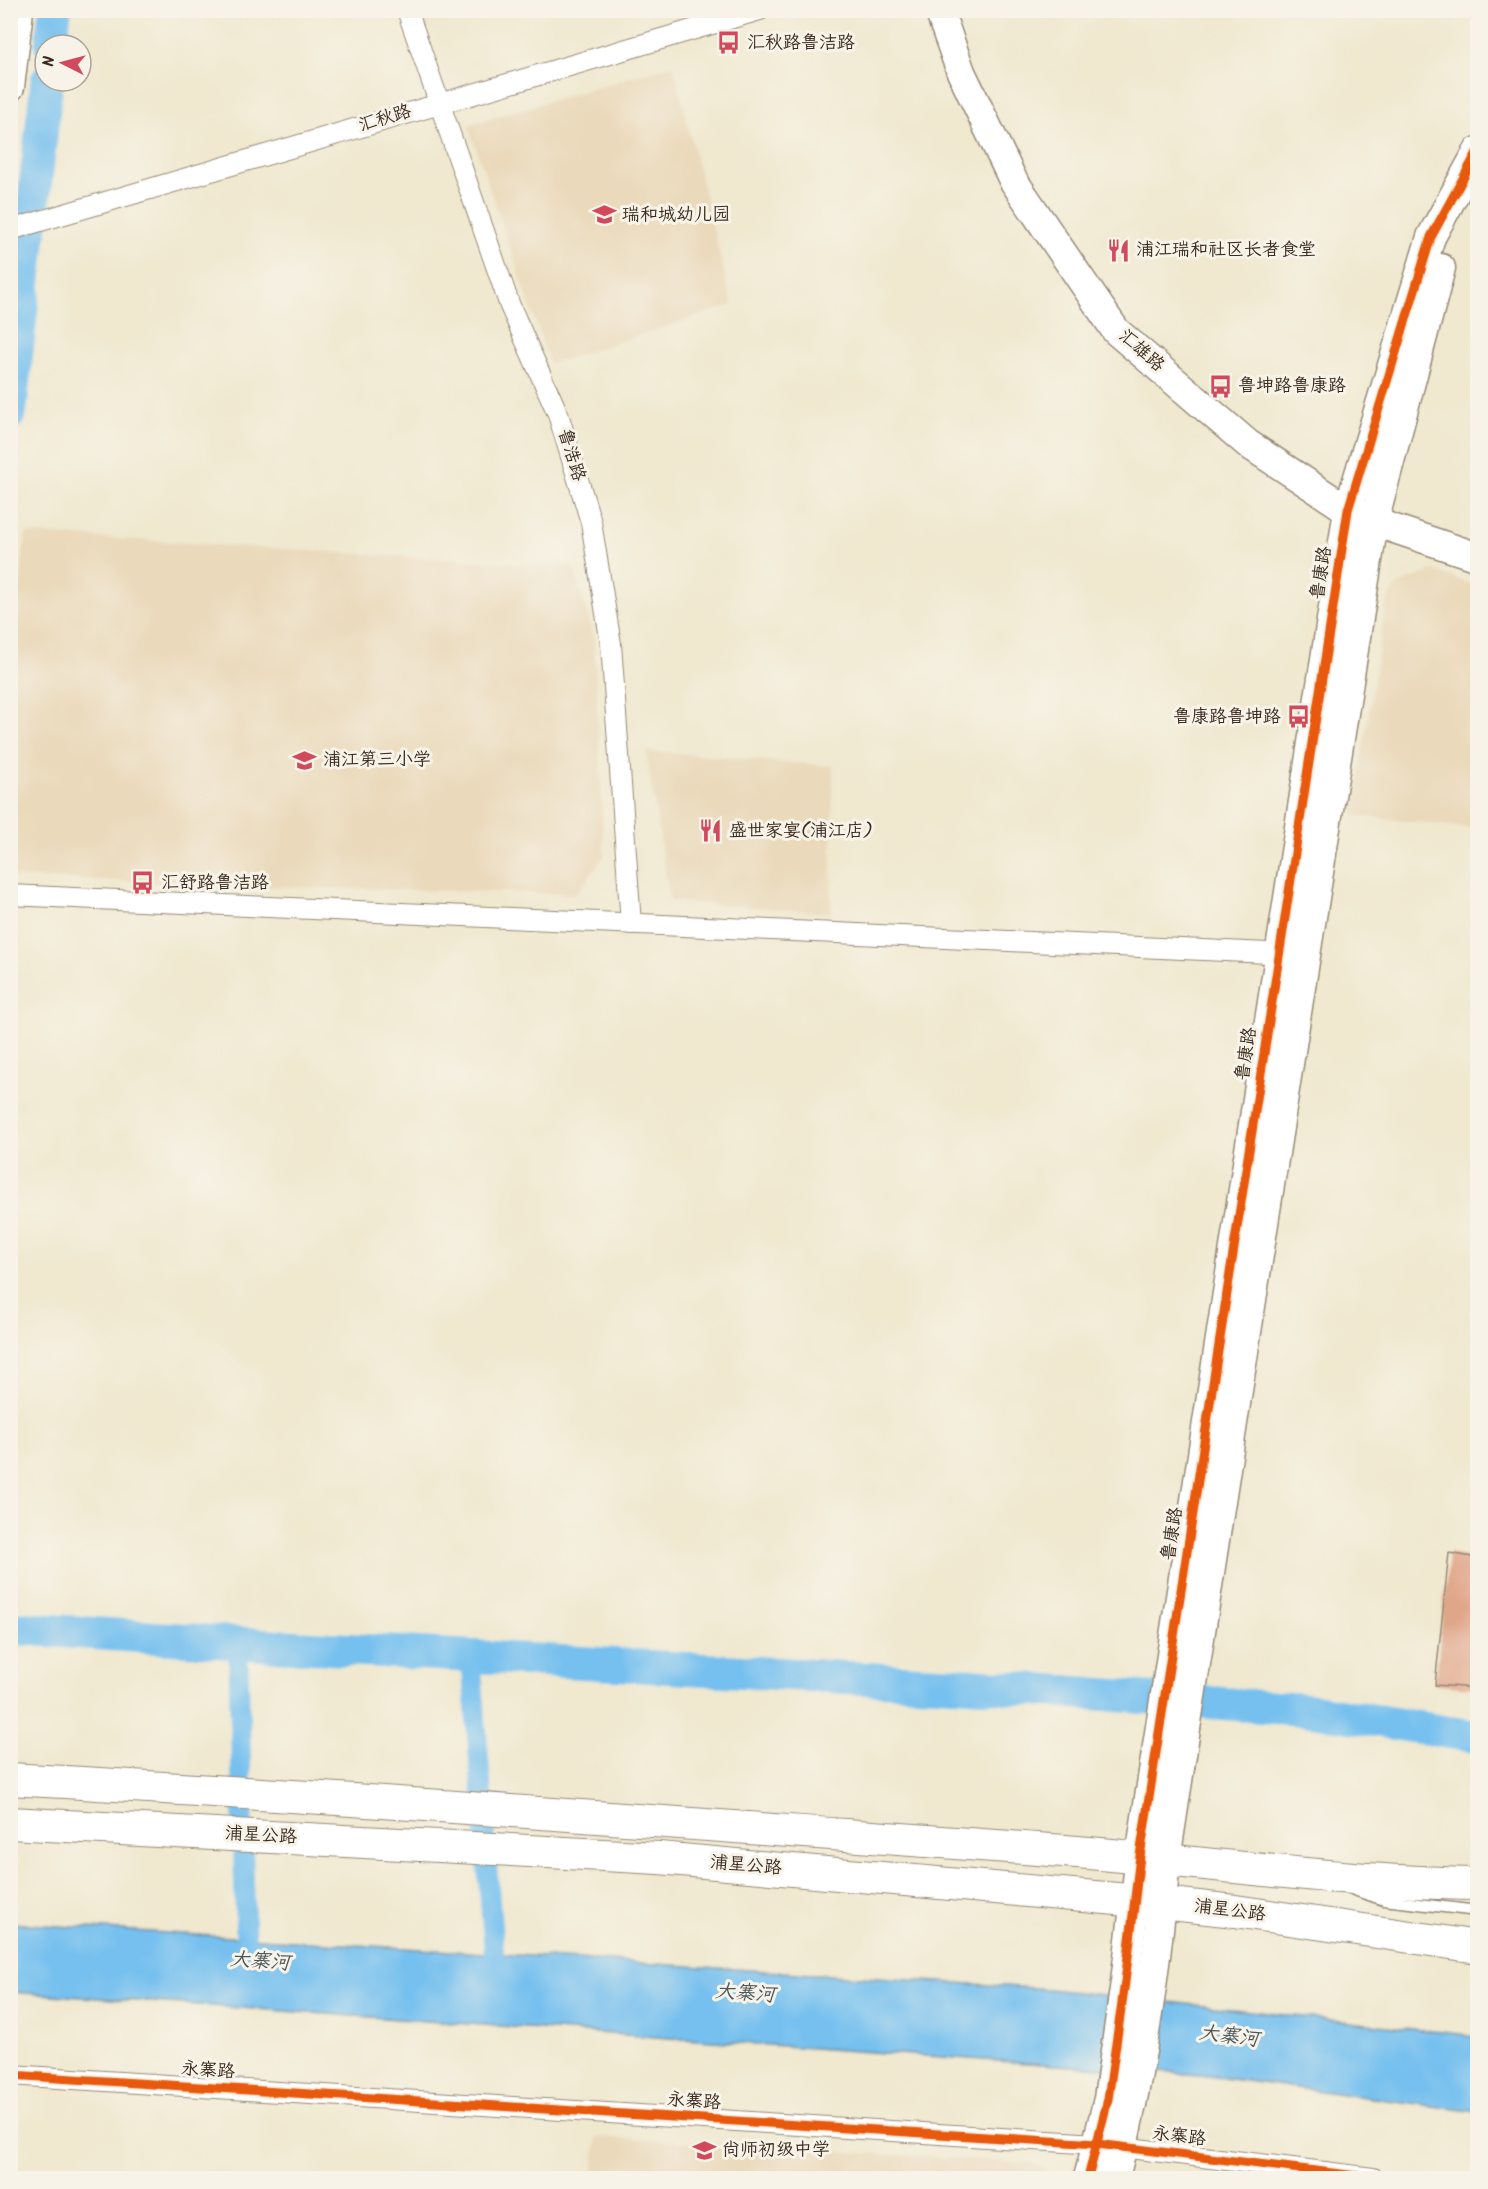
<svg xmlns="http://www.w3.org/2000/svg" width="1488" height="2189" font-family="Kalam,'LXGW WenKai TC',sans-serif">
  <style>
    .built { fill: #ead9ba }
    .water { fill: #75c0ef; stroke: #587586; stroke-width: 1.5 }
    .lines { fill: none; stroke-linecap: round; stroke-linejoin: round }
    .canal { stroke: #75c0ef; stroke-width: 20 }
    .river { stroke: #75c0ef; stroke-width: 33 }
    .building { fill: #e0a689 }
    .lane-casing { stroke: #968976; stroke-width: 13 }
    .street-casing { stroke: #968976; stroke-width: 22 }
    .secondary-casing { stroke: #968976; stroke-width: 31 }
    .primary-casing { stroke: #968976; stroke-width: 34 }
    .lane { stroke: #fff; stroke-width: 10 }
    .street { stroke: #fff; stroke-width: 20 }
    .secondary { stroke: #fff; stroke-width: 28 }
    .primary { stroke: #fff; stroke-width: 32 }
    .cycleway-casing { stroke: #f7f3e8; stroke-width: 13 }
    .cycleway { stroke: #e8590c; stroke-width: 9 }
    .labels { text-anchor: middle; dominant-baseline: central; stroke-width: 6; stroke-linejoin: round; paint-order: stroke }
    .poi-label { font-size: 18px; fill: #3b2a1e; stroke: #f7f3e8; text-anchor: start }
    .street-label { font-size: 18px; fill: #3b2a1e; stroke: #f7f3e8 }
    .water-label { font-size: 20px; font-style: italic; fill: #4c575d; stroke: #f7f3e8 }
  </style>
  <rect width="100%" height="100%" fill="#f7f3e8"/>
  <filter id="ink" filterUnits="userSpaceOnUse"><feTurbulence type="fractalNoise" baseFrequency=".0167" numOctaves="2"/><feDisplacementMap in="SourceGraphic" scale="12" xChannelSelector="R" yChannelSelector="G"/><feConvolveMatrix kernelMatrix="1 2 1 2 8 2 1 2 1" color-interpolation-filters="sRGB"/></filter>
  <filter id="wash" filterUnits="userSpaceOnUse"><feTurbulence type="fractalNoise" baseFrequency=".008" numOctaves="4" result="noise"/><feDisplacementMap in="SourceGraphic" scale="24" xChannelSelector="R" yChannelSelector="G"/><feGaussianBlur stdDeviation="1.35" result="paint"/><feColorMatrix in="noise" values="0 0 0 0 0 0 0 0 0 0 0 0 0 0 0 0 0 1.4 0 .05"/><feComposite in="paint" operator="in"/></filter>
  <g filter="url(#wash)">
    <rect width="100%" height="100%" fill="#f0e8cf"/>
    <g class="built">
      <path d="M673 65 732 305 550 364 468 125Z"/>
      <path d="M26 533 573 567 594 637 604 856 576 894 287 887 11 877 10 664Z"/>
      <path d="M1434 570 1477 586V829L1353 815 1386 602 1397 585Z"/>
      <path d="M646 751 833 766 831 913 670 901Z"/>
      <path d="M597 2137 1029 2163 1044 2168 1053 2178H593Z"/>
    </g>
    <path class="water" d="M10 1923 1049 1989 1477 2036V2112L1201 2075 11 1992Z"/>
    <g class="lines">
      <g class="canal">
        <path d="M238 1643 246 1961"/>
        <path d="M471 1657 496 1978"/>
      </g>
      <g class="river">
        <path d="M51 45 55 10"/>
        <path d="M10 413 47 81"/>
        <path d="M10 1628 284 1646 963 1684 1310 1710 1478 1737"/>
      </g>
    </g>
    <g id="blocks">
      <path class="building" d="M1449 1553 1478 1558V1664L1475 1688 1435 1685Z"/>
    </g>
  </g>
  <g filter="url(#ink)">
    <use href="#blocks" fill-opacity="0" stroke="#968976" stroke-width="1.5"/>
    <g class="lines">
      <defs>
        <path id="lane" d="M1354 1890 1384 1900 1478 1911"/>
        <g id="street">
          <path d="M407 10 510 306 558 414 591 522 611 644 631 924"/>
          <path d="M10 230 760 10"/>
          <path d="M10 895 1290 954"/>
          <path d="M10 2075 1097 2144 1373 2178"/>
        </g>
        <g id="secondary">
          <path d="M939 10 961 72 1013 180 1116 331 1248 444 1348 510 1374 522 1478 557"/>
          <path d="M10 87 19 10"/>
          <path d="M1088 2178 1108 2099 1125 1982 1140 1856 1348 510 1431 237 1478 151"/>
          <path d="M1115 2178C1142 2074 1157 1966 1166 1859L1251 1306 1374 522 1441 268"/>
        </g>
        <g id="primary">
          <path d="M10 1779C357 1798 704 1825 1050 1850 1193 1860 1335 1882 1478 1884"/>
          <path d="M10 1823 659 1858 1162 1903 1235 1911 1478 1947"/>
        </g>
      </defs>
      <use href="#lane" class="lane-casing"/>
      <use href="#street" class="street-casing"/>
      <use href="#secondary" class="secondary-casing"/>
      <use href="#primary" class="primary-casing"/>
      <use href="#lane" class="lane"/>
      <use href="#street" class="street"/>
      <use href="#secondary" class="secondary"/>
      <use href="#primary" class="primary"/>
      <defs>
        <g id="cycleway">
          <path d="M10 2075 1097 2144 1373 2178"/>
          <path d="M1088 2178 1108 2099 1125 1982 1140 1856 1348 510 1431 237 1478 151"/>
        </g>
      </defs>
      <use href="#cycleway" class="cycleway-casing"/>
      <use href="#cycleway" class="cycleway"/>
    </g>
  </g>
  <defs>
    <symbol id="bus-bare" viewBox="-9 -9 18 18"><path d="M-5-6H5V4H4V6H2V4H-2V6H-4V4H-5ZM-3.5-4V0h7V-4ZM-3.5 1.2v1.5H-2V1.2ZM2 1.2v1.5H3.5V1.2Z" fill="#d1495b" stroke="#f7f3e8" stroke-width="2.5" paint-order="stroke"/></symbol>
    <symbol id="school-bare" viewBox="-9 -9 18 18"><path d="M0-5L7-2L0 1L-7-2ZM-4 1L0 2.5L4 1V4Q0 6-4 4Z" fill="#d1495b" stroke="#f7f3e8" stroke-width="2.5" paint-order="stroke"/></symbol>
    <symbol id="restaurant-bare" viewBox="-9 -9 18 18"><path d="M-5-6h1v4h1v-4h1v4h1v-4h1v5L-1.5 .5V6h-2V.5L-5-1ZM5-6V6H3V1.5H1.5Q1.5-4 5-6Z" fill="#d1495b" stroke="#f7f3e8" stroke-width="2.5" paint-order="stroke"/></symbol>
  </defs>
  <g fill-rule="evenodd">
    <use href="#bus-bare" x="712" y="26" width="33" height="33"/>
    <use href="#school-bare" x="588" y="198" width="33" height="33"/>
    <use href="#restaurant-bare" x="1102" y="234" width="33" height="33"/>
    <use href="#bus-bare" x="1204" y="370" width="33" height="33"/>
    <use href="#bus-bare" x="1282" y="700" width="33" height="33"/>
    <use href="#school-bare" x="288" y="744" width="33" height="33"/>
    <use href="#restaurant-bare" x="694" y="814" width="33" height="33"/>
    <use href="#bus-bare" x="126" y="866" width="33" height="33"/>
    <use href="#school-bare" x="688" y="2134" width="33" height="33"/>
  </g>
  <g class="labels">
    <g class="poi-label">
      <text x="747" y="43">汇秋路鲁洁路</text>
      <text x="622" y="215">瑞和城幼儿园</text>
      <text x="1136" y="250">浦江瑞和社区长者食堂</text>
      <text x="1238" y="386">鲁坤路鲁康路</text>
      <text x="1281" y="717" text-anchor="end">鲁康路鲁坤路</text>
      <text x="323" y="760">浦江第三小学</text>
      <text x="729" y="831">盛世家宴(浦江店)</text>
      <text x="161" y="883">汇舒路鲁洁路</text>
      <text x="722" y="2150">尚师初级中学</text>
    </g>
    <g class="street-label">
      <text transform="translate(385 119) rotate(-17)">汇秋路</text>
      <text transform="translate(1141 351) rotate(41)">汇雄路</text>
      <text transform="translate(571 455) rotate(73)">鲁浩路</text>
      <text transform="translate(1322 573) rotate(-81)">鲁康路</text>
      <text transform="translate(1247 1054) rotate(-81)">鲁康路</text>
      <text transform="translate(1173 1534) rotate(-81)">鲁康路</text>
      <text transform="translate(261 1836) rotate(3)">浦星公路</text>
      <text transform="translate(746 1866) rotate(5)">浦星公路</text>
      <text transform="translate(1230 1911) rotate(7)">浦星公路</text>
      <text transform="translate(208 2071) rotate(4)">永寨路</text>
      <text transform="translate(694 2102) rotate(4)">永寨路</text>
      <text transform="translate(1179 2137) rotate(7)">永寨路</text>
    </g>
    <g class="water-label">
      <text transform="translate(260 1962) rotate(4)">大寨河</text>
      <text transform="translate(745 1994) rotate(4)">大寨河</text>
      <text transform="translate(1229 2037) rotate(7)">大寨河</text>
    </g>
  </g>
  <rect width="1488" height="2189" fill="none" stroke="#f7f3e8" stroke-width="36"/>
  <g transform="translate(63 63) rotate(276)"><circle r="28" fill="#f7f3e8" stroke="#aca397" stroke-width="1.5"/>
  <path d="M0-4.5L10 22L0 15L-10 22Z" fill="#d1495b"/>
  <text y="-9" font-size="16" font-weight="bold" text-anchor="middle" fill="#3b2a1e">N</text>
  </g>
</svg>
